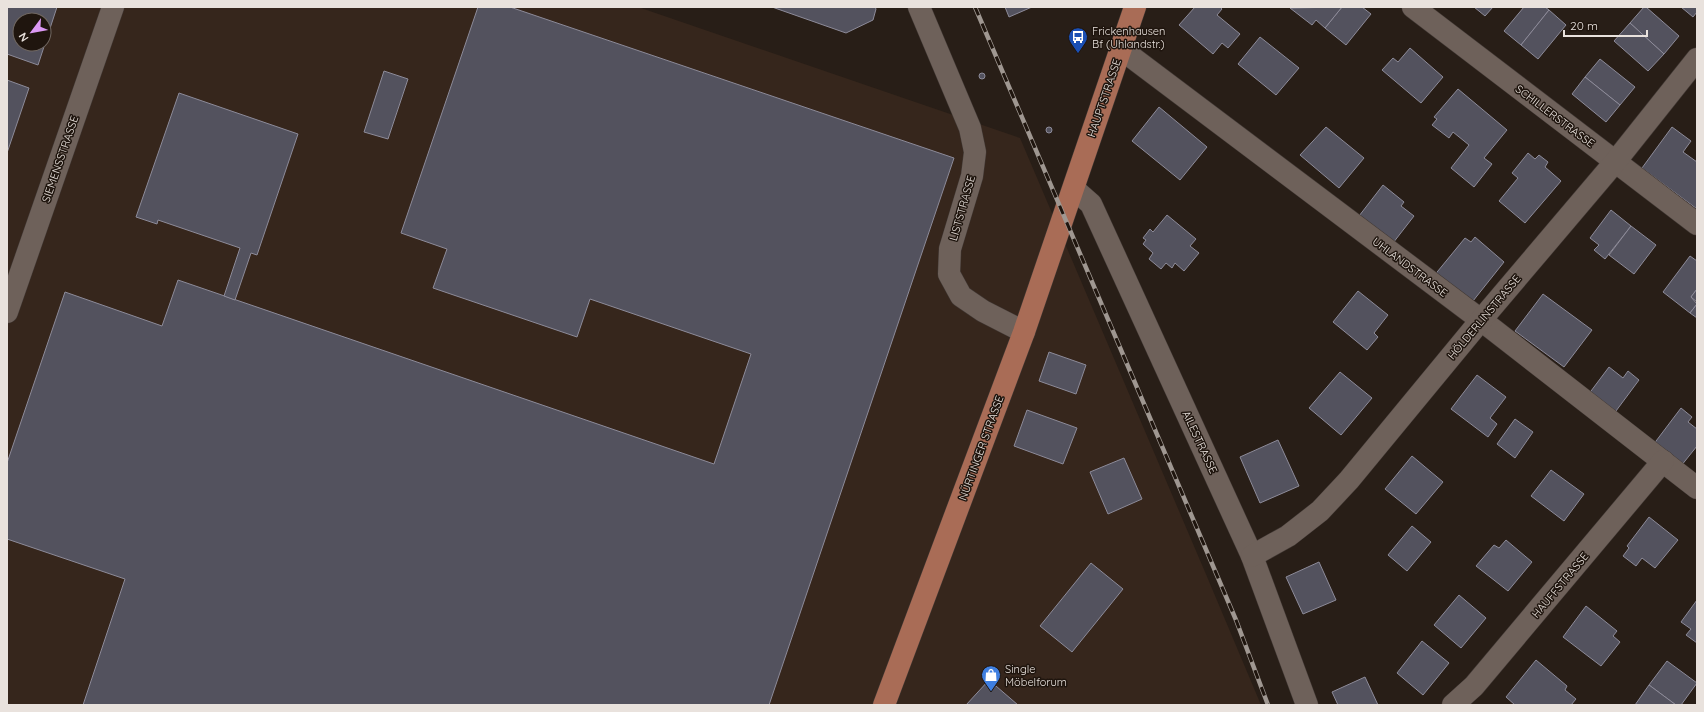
<svg xmlns="http://www.w3.org/2000/svg" width="1704" height="712" font-family="Quicksand,sans-serif">
  <style>
    .built { fill: #36261c; fill-rule: evenodd }
    .building { fill: #53525e; stroke: #8d8b99; fill-rule: evenodd }
    .lines { fill: none; stroke-linecap: round; stroke-linejoin: round }
    .minor-casing { stroke: #413834; stroke-width: 23 }
    .major-casing { stroke: #413834; stroke-width: 23 }
    .minor { stroke: #6e615a; stroke-width: 22 }
    .major { stroke: #a96c56; stroke-width: 22 }
    .rail-casing { stroke: #9f9791; stroke-width: 4.5 }
    .rail { stroke: #1f150e; stroke-width: 3; stroke-dasharray: 9; stroke-linecap: butt }
    .labels { text-anchor: middle; dominant-baseline: central; stroke-width: 3; stroke-linejoin: round; paint-order: stroke }
    .poi-label { font-size: 11px; fill: #e9e2dd; stroke: #1f150e; text-anchor: start }
    .street-label { font-size: 11px; fill: #e9e2dd; stroke: #1f150e }
  </style>
  <rect width="100%" height="100%" fill="#281e17"/>
  <path class="built" d="M7 7H638L1020 138 1208 579 1261 705H7ZM20 20H44V44H20Z"/>
  <g class="building">
    <path d="M7 7H57L38 65 7 54ZM20 20H44V44H20Z"/>
    <path d="M478 7H510L954 158 769 705H83L125 579 7 539V463L65 292 162 326 178 280 714 464 751 354 590 299 577 337 433 288 447 249 401 233Z"/>
    <path d="M772 7H875L876 9 873 20 846 33Z"/>
    <path d="M1005 7H1032L1009 17Z"/>
    <path d="M1195 7H1220L1222 9 1217 15 1240 34 1228 48 1222 43 1213 54 1179 25Z"/>
    <path d="M1342 7H1362L1371 14 1346 45 1325 28Z"/>
    <path d="M1342 7 1325 28 1316 20 1312 25 1290 8Z"/>
    <path d="M1474 7H1493L1485 16Z"/>
    <path d="M1524 7H1545L1549 10 1521 45 1504 31Z"/>
    <path d="M1644 7H1646L1679 36 1664 54 1630 23Z"/>
    <path d="M1681 7H1697V12L1693 17Z"/>
    <path d="M1549 10 1566 25 1538 59 1521 45Z"/>
    <path d="M1630 23 1664 54 1648 71 1614 41Z"/>
    <path d="M1260 37 1299 68 1276 95 1238 64Z"/>
    <path d="M1410 48 1443 77 1421 103 1382 70 1393 58 1398 62Z"/>
    <path d="M1600 59 1635 87 1620 105 1585 77Z"/>
    <path d="M384 71 408 79 388 139 364 132Z"/>
    <circle cx="982" cy="76" r="3"/>
    <path d="M1585 77 1620 105 1606 122 1572 94Z"/>
    <path d="M7 80 29 88 7 153Z"/>
    <path d="M1458 89 1507 130 1484 158 1492 164 1474 187 1451 168 1469 145 1453 132 1449 138 1432 125 1437 119 1434 117Z"/>
    <path d="M179 93 298 134 257 255 251 253 235 300 224 296 240 248 158 220 157 224 136 217Z"/>
    <path d="M1159 107 1207 147 1180 180 1132 141Z"/>
    <circle cx="1049" cy="130" r="3"/>
    <path d="M1326 127 1364 158 1339 188 1300 155Z"/>
    <path d="M1672 127 1691 141 1683 152 1697 162V209L1642 168Z"/>
    <path d="M1528 153 1535 159 1539 155 1548 162 1545 167 1561 181 1525 223 1499 201 1518 178 1512 173Z"/>
    <path d="M1383 185 1404 202 1401 206 1414 216 1393 243 1359 216Z"/>
    <path d="M1611 210 1631 226 1605 259 1594 250 1599 245 1590 238Z"/>
    <path d="M1167 215 1196 239 1190 246 1199 253 1184 271 1175 263 1172 268 1166 263 1161 269 1149 259 1153 253 1143 244 1146 240 1143 238 1150 229 1153 232Z"/>
    <path d="M1631 226 1656 245 1634 274 1609 255Z"/>
    <path d="M1475 237 1504 262 1469 306 1433 277 1465 238 1471 242Z"/>
    <path d="M1690 256 1697 261V289L1691 297 1697 304 1690 313 1663 292Z"/>
    <path d="M1697 289V302L1691 297Z"/>
    <path d="M1358 291 1388 315 1374 333 1378 337 1367 350 1333 322Z"/>
    <path d="M1543 294 1592 330 1564 367 1515 331Z"/>
    <path d="M1697 304V318L1690 313Z"/>
    <path d="M1049 352 1086 365 1076 394 1039 381Z"/>
    <path d="M1609 367 1623 378 1628 371 1639 380 1613 415 1588 395Z"/>
    <path d="M1340 372 1372 398 1341 435 1309 408Z"/>
    <path d="M1477 375 1506 397 1490 418 1497 424 1488 437 1451 409Z"/>
    <path d="M1681 408 1692 417 1688 422 1697 429V446L1681 466 1653 445Z"/>
    <path d="M1027 410 1077 428 1063 464 1014 446Z"/>
    <path d="M1515 419 1533 432 1515 458 1497 444Z"/>
    <path d="M1278 440 1299 486 1260 503 1240 457Z"/>
    <path d="M1412 456 1443 482 1416 514 1385 489Z"/>
    <path d="M1124 458 1142 499 1108 514 1090 472Z"/>
    <path d="M1551 470 1584 494 1564 521 1531 496Z"/>
    <path d="M1649 517 1678 540 1655 568 1642 558 1636 566 1623 556 1629 548 1627 546Z"/>
    <path d="M1412 526 1431 542 1407 571 1388 555Z"/>
    <path d="M1506 540 1532 562 1508 591 1476 566 1494 545 1499 548Z"/>
    <path d="M1319 562 1336 600 1303 614 1286 577Z"/>
    <path d="M1091 563 1123 589 1072 652 1040 626Z"/>
    <path d="M1459 595 1486 618 1461 648 1434 625Z"/>
    <path d="M1697 600V643L1686 635 1691 629 1681 622Z"/>
    <path d="M1586 606 1617 631 1613 636 1620 642 1601 666 1563 637Z"/>
    <path d="M1422 641 1449 663 1423 695 1397 673Z"/>
    <path d="M1536 660 1567 686 1565 690 1576 699 1571 705H1515L1506 697Z"/>
    <path d="M1667 661 1697 683 1681 705H1676L1649 685Z"/>
    <path d="M1365 677 1378 705H1338L1332 692Z"/>
    <path d="M989 680 1018 705H966Z"/>
    <path d="M1649 685 1676 705H1635Z"/>
  </g>
  <g class="lines">
    <defs>
      <g id="minor">
        <path d="M919 7 970 128 975 152 972 176 950 249 949 274 961 296 983 311 1024 332"/>
        <path d="M1413 7 1697 224"/>
        <path d="M1121 49 1481 320 1697 488"/>
        <path d="M1074 189 1091 204 1252 556 1307 705"/>
        <path d="M7 312 113 7"/>
        <path d="M1252 556 1288 536 1320 511 1349 480 1481 320 1615 162 1697 59"/>
        <path d="M1453 705 1474 686 1663 461"/>
      </g>
      <path id="major" d="M884 705 1024 332 1135 7"/>
    </defs>
    <use href="#minor" class="minor-casing"/>
    <use href="#major" class="major-casing"/>
    <use href="#minor" class="minor"/>
    <use href="#major" class="major"/>
    <defs>
      <path id="rail" d="M975 7 1236 620 1268 705"/>
    </defs>
    <use href="#rail" class="rail-casing"/>
    <use href="#rail" class="rail"/>
  </g>
  <defs>
    <symbol id="bus-pin" viewBox="-11 -11 22 30"><path d="M0 17L-7.5 6A9.5 9.5 0 1 1 7.5 6Z" fill="#1a4fb4" stroke="#1f150e"/><path d="M-5-6H5V4H4V6H2V4H-2V6H-4V4H-5ZM-3.5-4V0h7V-4ZM-3.5 1.2v1.5H-2V1.2ZM2 1.2v1.5H3.5V1.2Z" fill="#fff"/></symbol>
    <symbol id="shop-pin" viewBox="-11 -11 22 30"><path d="M0 17L-7.5 6A9.5 9.5 0 1 1 7.5 6Z" fill="#3f7fe0" stroke="#1f150e"/><path d="M-5-2.5h2.3a2.7 3.5 0 0 1 5.4 0H5L5.5 6h-11ZM-1.5-2.5h3a1.5 2.3 0 0 0-3 0Z" fill="#fff"/></symbol>
  </defs>
  <g fill-rule="evenodd">
    <use href="#bus-pin" x="1067" y="26" width="22" height="30"/>
    <use href="#shop-pin" x="980" y="664" width="22" height="30"/>
  </g>
  <g class="labels">
    <g class="poi-label">
      <text x="1092" y="31">Frickenhausen<tspan x="1092" dy="13">Bf (Uhlandstr.)</tspan></text>
      <text x="1005" y="669">Single<tspan x="1005" dy="13">Möbelforum</tspan></text>
    </g>
    <g class="street-label">
      <text transform="translate(1104 98) rotate(-71)">HAUPTSTRASSE</text>
      <text transform="translate(1555 116) rotate(37)">SCHILLERSTRASSE</text>
      <text transform="translate(60 159) rotate(-71)">SIEMENSSTRASSE</text>
      <text transform="translate(962 208) rotate(-74)">LISTSTRASSE</text>
      <text transform="translate(1410 267) rotate(37)">UHLANDSTRASSE</text>
      <text transform="translate(1484 317) rotate(-50)">HÖLDERLINSTRASSE</text>
      <text transform="translate(1200 442) rotate(65)">AILESTRASSE</text>
      <text transform="translate(981 448) rotate(-70)">NÜRTINGER STRASSE</text>
      <text transform="translate(1560 585) rotate(-50)">HAUFFSTRASSE</text>
    </g>
  </g>
  <rect width="1704" height="712" fill="none" stroke="#e9e2dd" stroke-width="16"/>
  <g transform="translate(32 32) rotate(238)"><circle r="19" fill="#1f150e" stroke="#706761"/>
  <path d="M0-3L7 15L0 10L-7 15Z" fill="#dc99f4"/>
  <text y="-6" font-size="11" font-weight="bold" text-anchor="middle" fill="#e9e2dd">N</text>
  </g>
  <path d="M1564 30v6h83v-6" fill="none" stroke="#e9e2dd" stroke-width="2"/>
  <text x="1570" y="30" font-size="12" fill="#e9e2dd" stroke="#1f150e" stroke-width="3" paint-order="stroke">20 m</text>
</svg>
